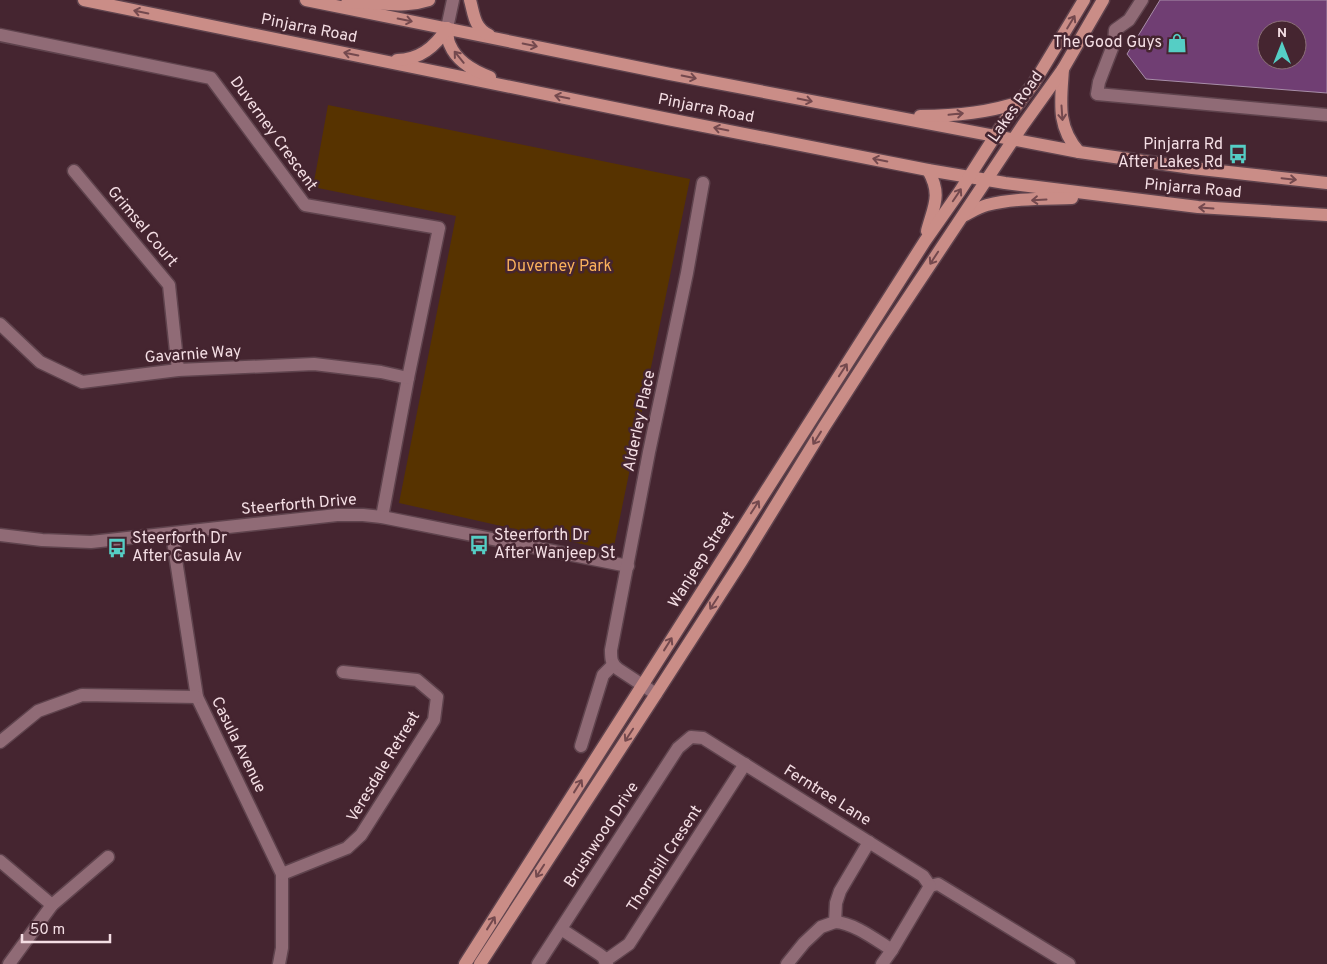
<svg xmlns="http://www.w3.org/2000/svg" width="1327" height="964" font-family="Overpass,sans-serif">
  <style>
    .green { fill: #573300 }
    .building { fill: #703e73; stroke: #a88ea9; fill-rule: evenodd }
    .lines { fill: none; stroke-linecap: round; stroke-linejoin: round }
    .minor-casing { stroke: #5f434d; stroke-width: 15 }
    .major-casing { stroke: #5f434d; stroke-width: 15 }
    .minor { stroke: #906b76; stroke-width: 12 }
    .major { stroke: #ca8d87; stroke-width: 12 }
    .oneway { stroke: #74494e }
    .labels { text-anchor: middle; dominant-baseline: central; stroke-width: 5; stroke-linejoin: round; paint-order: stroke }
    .street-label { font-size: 16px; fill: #f4dee4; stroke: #452530 }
    .poi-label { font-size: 16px; fill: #f4dee4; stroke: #452530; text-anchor: end }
    .park-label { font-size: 16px; fill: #fab15c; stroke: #452530 }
  </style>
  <rect width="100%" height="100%" fill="#452530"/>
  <path class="green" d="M328 105 690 179 613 551 399 503 456 216 313 187Z"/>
  <path class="building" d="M1160 0H1327V93L1146 79 1127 54ZM1267 30H1297V60H1267Z"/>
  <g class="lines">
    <defs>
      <g id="minor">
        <path d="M1142 0 1129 20 1115 30 1114 43 1099 82 1097 94 1327 115"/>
        <path d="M447 28 453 0"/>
        <path d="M0 35 211 78 305 205 439 228 408 378 382 517"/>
        <path d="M74 171 169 285 178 370"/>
        <path d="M0 324 40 362 82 382 178 370 314 364 381 372 408 378"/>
        <path d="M172 534 197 697 282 874V948L279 964"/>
        <path d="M0 535 42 540 91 542 337 515H363L382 517 628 566"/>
        <path d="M656 694 618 669C611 663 611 659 611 650L649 452 687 273 703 183"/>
        <path d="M0 742 38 711 82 695 197 697"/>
        <path d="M581 746 603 675 613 665"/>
        <path d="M0 861 52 905"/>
        <path d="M282 874 347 848 361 835 434 720 437 697 417 680 343 672"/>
        <path d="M930 886 938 884 1069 964"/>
        <path d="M835 922C854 923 876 940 892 950"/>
        <path d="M561 929 599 954 603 957 605 961"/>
        <path d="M9 964 52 905 108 857"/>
        <path d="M538 964 678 748 691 737 703 738 923 876 930 886"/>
        <path d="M607 964 605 961 629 944 745 764"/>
        <path d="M787 964 804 943 821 927 835 922 836 903 840 891 869 842"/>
        <path d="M882 964 892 950 930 886"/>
      </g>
      <g id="major">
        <path d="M84 0 668 119 928 170 1005 183 1198 207 1327 215"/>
        <path d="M306 0 670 74 1079 152 1192 168 1327 183"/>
        <path d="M470 0C474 14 474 28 489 35"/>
        <path d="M347 3C355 3 363 2 371 3 394 4 407 7 429 0"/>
        <path d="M447 28C448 34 447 40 450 45 457 62 474 71 490 77"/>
        <path d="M397 60C419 60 436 46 447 28"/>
        <path d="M1063 69C1061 101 1056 126 1079 152"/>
        <path d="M920 116C954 116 988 113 1020 102"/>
        <path d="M963 216C971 212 979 207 987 205 1015 198 1045 199 1072 198"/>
        <path d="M927 231C934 205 942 195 928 170"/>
        <path d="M465 964 925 241 960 191 1004 122 1034 83 1084 0"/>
        <path d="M480 964 656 694 741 562 824 427 882 337 1023 125 1063 69 1103 0"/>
      </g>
    </defs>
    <use href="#minor" class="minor-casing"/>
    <use href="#major" class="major-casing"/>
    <use href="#minor" class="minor"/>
    <use href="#major" class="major"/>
  </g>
  <defs><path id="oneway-shaft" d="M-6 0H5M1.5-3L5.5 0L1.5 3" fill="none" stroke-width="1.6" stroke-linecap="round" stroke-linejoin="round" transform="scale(1.25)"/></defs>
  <g class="oneway">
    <use href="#oneway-shaft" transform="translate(141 12) rotate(-168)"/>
    <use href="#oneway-shaft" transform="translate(405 20) rotate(11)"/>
    <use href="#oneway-shaft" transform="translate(1071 22) rotate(-59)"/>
    <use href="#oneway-shaft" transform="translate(530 45) rotate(12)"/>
    <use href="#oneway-shaft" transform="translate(351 54) rotate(-169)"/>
    <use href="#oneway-shaft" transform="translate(459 57) rotate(-129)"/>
    <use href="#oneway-shaft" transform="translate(689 77) rotate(11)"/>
    <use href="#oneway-shaft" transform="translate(562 97) rotate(-169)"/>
    <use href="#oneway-shaft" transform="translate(805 100) rotate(11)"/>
    <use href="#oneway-shaft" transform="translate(1062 113) rotate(86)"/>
    <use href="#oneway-shaft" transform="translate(956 114) rotate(-6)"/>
    <use href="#oneway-shaft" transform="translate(721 129) rotate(-169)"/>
    <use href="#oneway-shaft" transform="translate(880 160) rotate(-169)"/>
    <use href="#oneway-shaft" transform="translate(1289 179) rotate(6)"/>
    <use href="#oneway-shaft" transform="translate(957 195) rotate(-56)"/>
    <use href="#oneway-shaft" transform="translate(1039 200) rotate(177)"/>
    <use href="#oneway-shaft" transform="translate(1206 208) rotate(-176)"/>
    <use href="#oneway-shaft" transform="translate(934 258) rotate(123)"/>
    <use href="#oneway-shaft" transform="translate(843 370) rotate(-57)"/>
    <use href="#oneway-shaft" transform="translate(817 438) rotate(122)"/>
    <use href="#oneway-shaft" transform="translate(755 507) rotate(-57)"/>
    <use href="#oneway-shaft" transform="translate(714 603) rotate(123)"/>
    <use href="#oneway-shaft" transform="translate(668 644) rotate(-58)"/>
    <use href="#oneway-shaft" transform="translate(629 735) rotate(123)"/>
    <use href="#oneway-shaft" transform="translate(578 786) rotate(-58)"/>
    <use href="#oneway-shaft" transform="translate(540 871) rotate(123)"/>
    <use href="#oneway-shaft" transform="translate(491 923) rotate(-58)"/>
  </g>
  <defs>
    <symbol id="shop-bare" viewBox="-9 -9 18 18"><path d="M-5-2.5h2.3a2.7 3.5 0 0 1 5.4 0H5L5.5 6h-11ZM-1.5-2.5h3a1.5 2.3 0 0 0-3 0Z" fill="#55cec5" stroke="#452530" stroke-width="2.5" paint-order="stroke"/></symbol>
    <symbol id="bus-bare" viewBox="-9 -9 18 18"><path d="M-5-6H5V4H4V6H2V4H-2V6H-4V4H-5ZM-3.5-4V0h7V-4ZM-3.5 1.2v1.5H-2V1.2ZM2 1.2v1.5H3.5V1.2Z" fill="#55cec5" stroke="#452530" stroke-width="2.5" paint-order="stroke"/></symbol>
  </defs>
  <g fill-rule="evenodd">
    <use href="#shop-bare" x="1163" y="29" width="28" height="28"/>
    <use href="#bus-bare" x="1224" y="140" width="28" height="28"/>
    <use href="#bus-bare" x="465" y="531" width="28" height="28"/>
    <use href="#bus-bare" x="103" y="534" width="28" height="28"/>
  </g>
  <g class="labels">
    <g class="street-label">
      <text transform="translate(309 29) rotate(11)">Pinjarra Road</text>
      <text transform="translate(1016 107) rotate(-55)">Lakes Road</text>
      <text transform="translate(706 109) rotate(11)">Pinjarra Road</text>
      <text transform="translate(273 134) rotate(54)">Duverney Crescent</text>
      <text transform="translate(1193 189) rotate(5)">Pinjarra Road</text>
      <text transform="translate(142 227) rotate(50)">Grimsel Court</text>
      <text transform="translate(193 355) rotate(-4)">Gavarnie Way</text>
      <text transform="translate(640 421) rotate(-78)">Alderley Place</text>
      <text transform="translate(299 505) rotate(-5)">Steerforth Drive</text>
      <text transform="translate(702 560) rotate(-58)">Wanjeep Street</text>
      <text transform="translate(238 745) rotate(64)">Casula Avenue</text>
      <text transform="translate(384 767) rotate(-59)">Veresdale Retreat</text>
      <text transform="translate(827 796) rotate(32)">Ferntree Lane</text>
      <text transform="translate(602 835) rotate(-57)">Brushwood Drive</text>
      <text transform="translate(665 859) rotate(-57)">Thornbill Cresent</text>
    </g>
    <g class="poi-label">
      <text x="1162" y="43">The Good Guys</text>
      <text x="1223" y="145">Pinjarra Rd<tspan x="1223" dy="18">After Lakes Rd</tspan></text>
      <text x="494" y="536" text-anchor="start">Steerforth Dr<tspan x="494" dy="18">After Wanjeep St</tspan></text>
      <text x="132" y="539" text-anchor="start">Steerforth Dr<tspan x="132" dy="18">After Casula Av</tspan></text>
    </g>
    <g class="park-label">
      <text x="559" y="267">Duverney Park</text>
    </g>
  </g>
  <g transform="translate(1282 45)"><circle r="24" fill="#452530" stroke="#8b6f78"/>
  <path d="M0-4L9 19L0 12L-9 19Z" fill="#55cec5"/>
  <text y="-8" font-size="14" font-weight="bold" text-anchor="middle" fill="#f4dee4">N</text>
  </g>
  <path d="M22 934v8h88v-8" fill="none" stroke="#f4dee4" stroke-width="2.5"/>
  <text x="30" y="934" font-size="15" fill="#f4dee4" stroke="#452530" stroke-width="4" paint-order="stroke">50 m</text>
</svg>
